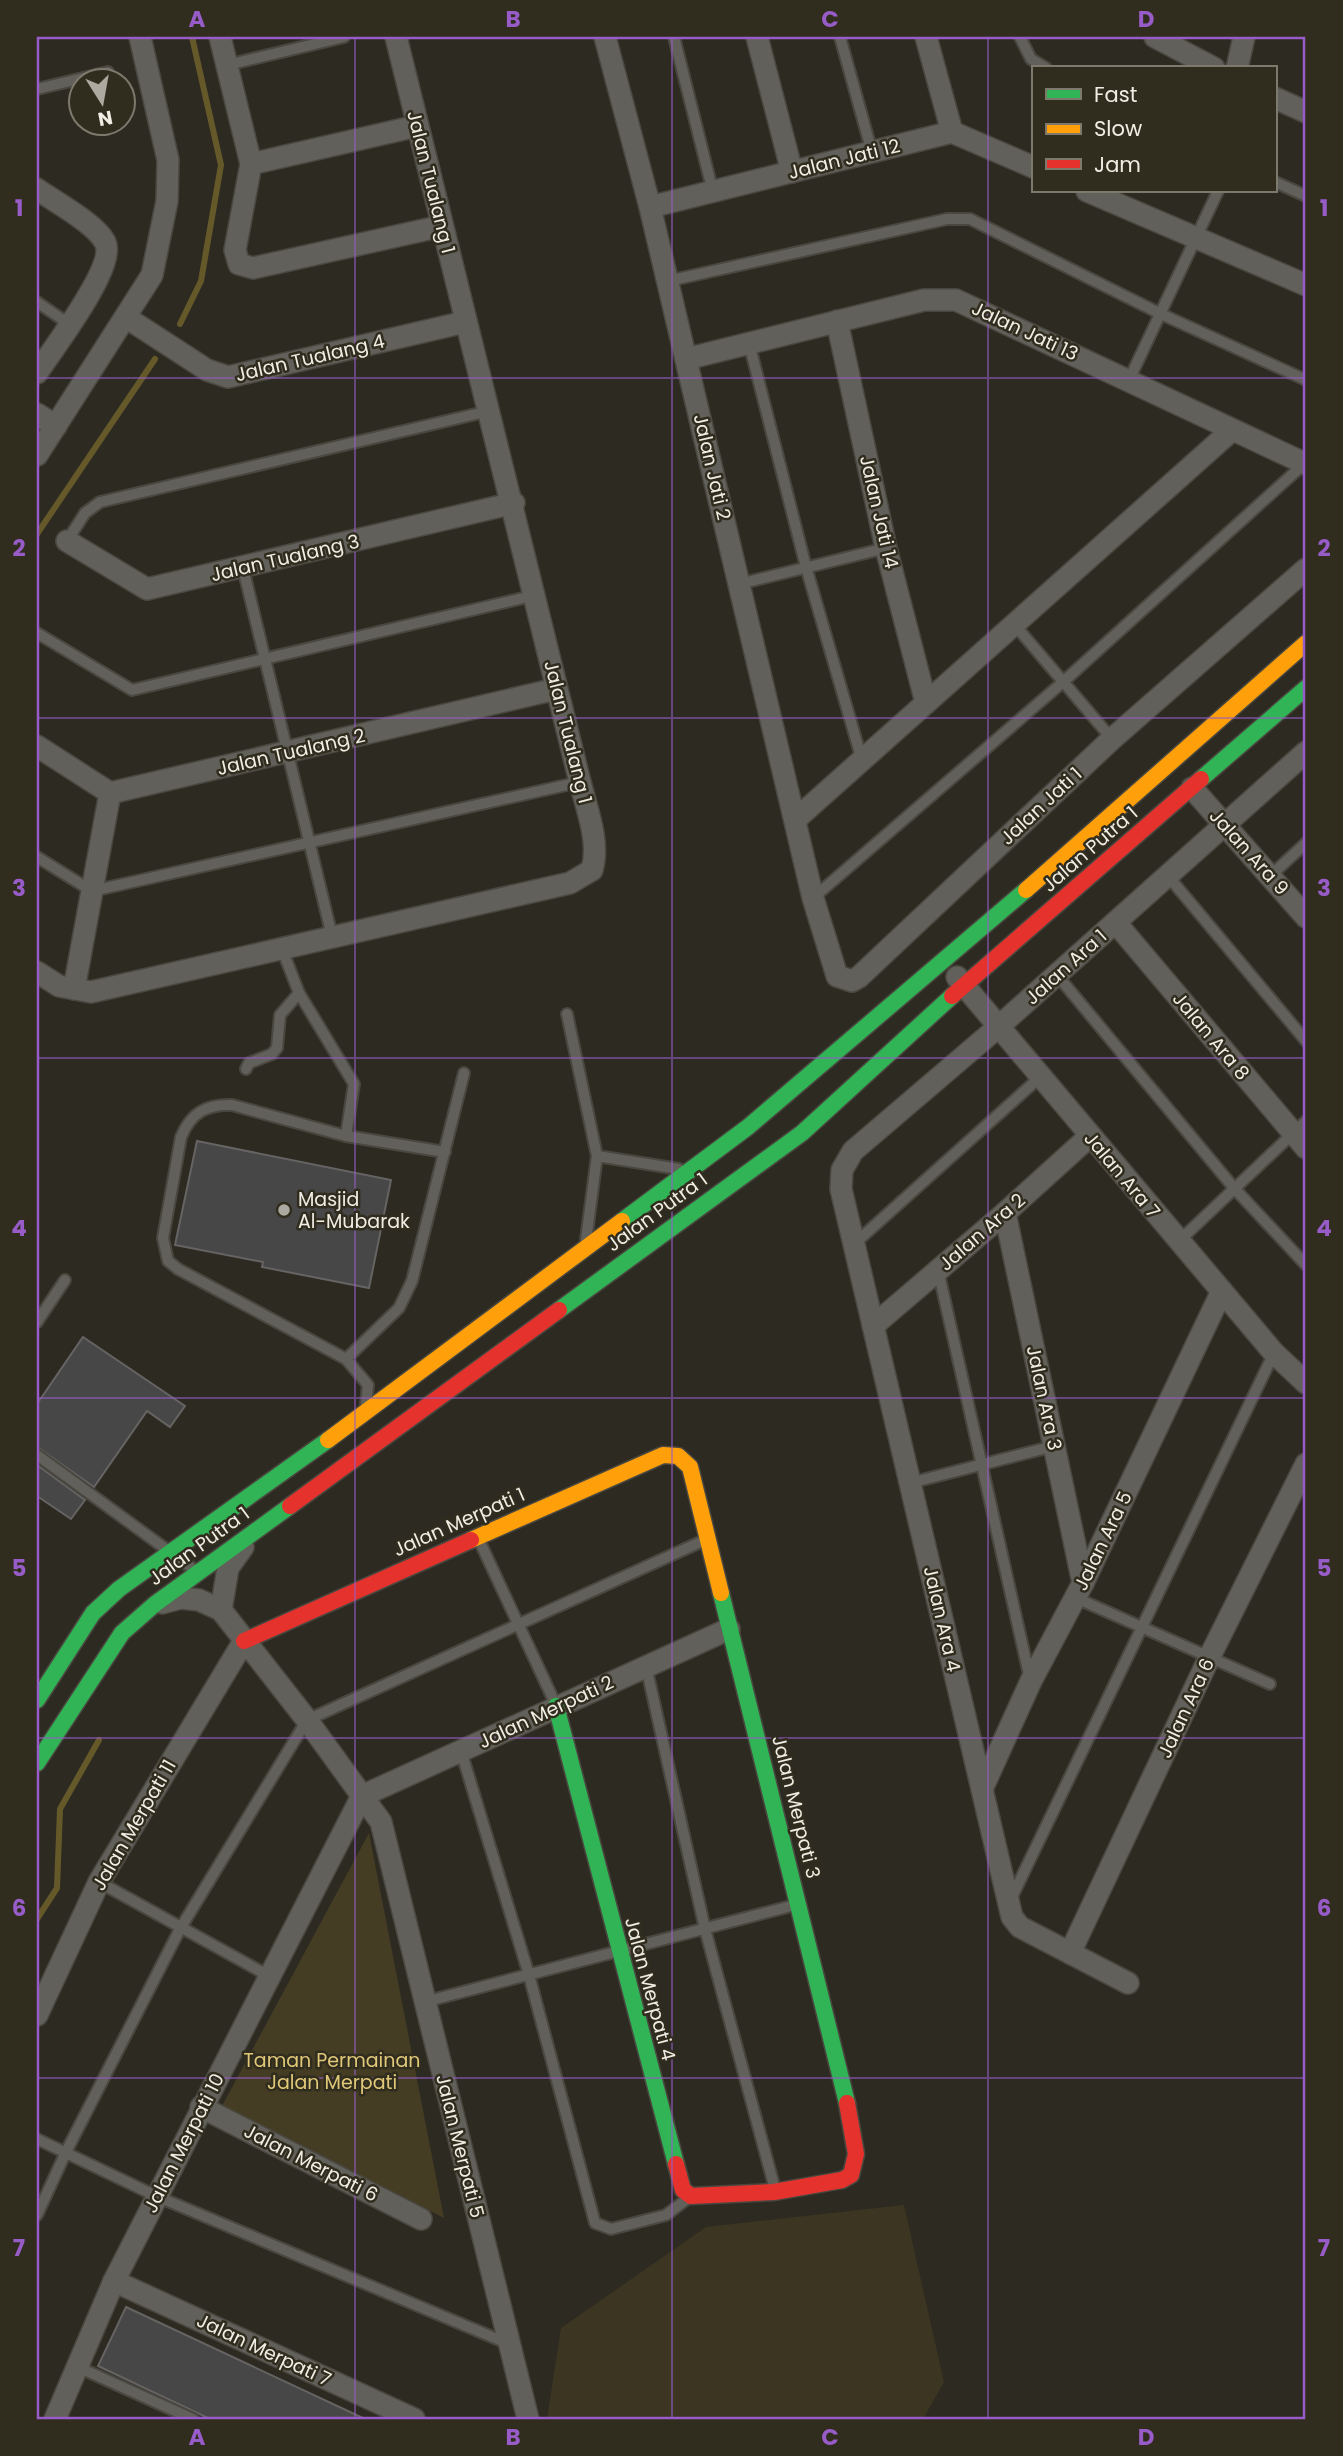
<svg xmlns="http://www.w3.org/2000/svg" width="1343" height="2456" font-family="Poppins,sans-serif">
  <style>
    .built { fill: #3b3521 }
    .green { fill: #443d24 }
    .lines { fill: none; stroke-linecap: round; stroke-linejoin: round }
    .stream { stroke: #665929; stroke-width: 6 }
    .building { fill: #484747; stroke: #656463; stroke-width: 2 }
    .lane-casing { stroke: #49473f; stroke-width: 14 }
    .street-casing { stroke: #49473f; stroke-width: 24 }
    .fast-casing { stroke: #49473f; stroke-width: 19 }
    .slow-casing { stroke: #49473f; stroke-width: 19 }
    .jam-casing { stroke: #49473f; stroke-width: 19 }
    .lane { stroke: #62605a; stroke-width: 10 }
    .street { stroke: #62605a; stroke-width: 21 }
    .fast { stroke: #30b455; stroke-width: 16 }
    .slow { stroke: #ff9f0a; stroke-width: 16 }
    .jam { stroke: #e5322d; stroke-width: 16 }
    .grid { fill: none; stroke: #985cc8; stroke-width: 2; stroke-opacity: 0.55 }
    .poi-dot { fill: #aca9a0; stroke: #312d1e; stroke-width: 2.5 }
    .labels { text-anchor: middle; dominant-baseline: central; stroke-width: 5; stroke-linejoin: round; paint-order: stroke }
    .street-label { font-size: 19px; fill: #f0ede4; stroke: #312d1e }
    .poi-label { font-size: 19px; fill: #f0ede4; stroke: #312d1e; text-anchor: start }
    .park-label { font-size: 19px; fill: #e0c879; stroke: #312d1e }
    .neatline { fill: none; stroke: #985cc8; stroke-width: 2.5 }
    .grid-label { font-size: 23px; text-anchor: middle; font-weight: bold; fill: #985cc8 }
  </style>
  <rect width="100%" height="100%" fill="#2d2a22"/>
  <path class="built" d="M904 2205 944 2382 923 2419H547L561 2328 706 2227Z"/>
  <path class="green" d="M369 1833 444 2218 222 2106Z"/>
  <g class="lines">
    <g class="stream">
      <path d="M180 324 201 281 221 165 192 37"/>
      <path d="M37 534 155 359"/>
      <path d="M37 1919 57 1888 60 1809 99 1740"/>
    </g>
  </g>
  <g class="building">
    <path d="M197 1141 391 1180 369 1288 262 1267 263 1262 175 1245Z"/>
    <path d="M83 1337 185 1406 170 1427 147 1411 94 1487 37 1447V1404Z"/>
    <path d="M37 1465 85 1500 71 1519 37 1496Z"/>
    <path d="M126 2307 365 2419H210L98 2366Z"/>
  </g>
  <g class="lines">
    <defs>
      <g id="lane">
        <path d="M674 37 713 192"/>
        <path d="M840 37 872 152"/>
        <path d="M1020 37 1031 59 1046 68"/>
        <path d="M227 65 344 37"/>
        <path d="M37 89 108 72"/>
        <path d="M1275 182 1306 196"/>
        <path d="M668 281 947 219H970L1161 314 1306 380"/>
        <path d="M37 302 69 324"/>
        <path d="M749 343 806 567 862 760"/>
        <path d="M1129 380 1218 191"/>
        <path d="M67 541 85 513 100 502 489 411"/>
        <path d="M243 568 332 936"/>
        <path d="M739 584 886 548"/>
        <path d="M1014 624 1112 739"/>
        <path d="M37 633 132 690 536 595"/>
        <path d="M37 857 92 891 580 782"/>
        <path d="M1168 876 1306 1041"/>
        <path d="M1270 876 1306 843"/>
        <path d="M813 898 1063 682 1305 463"/>
        <path d="M282 949 299 993 354 1084 346 1136"/>
        <path d="M1057 975 1234 1188 1306 1265"/>
        <path d="M567 1014 597 1156 679 1169"/>
        <path d="M246 1069 249 1063 272 1054 277 1048 280 1015 299 993"/>
        <path d="M586 1240 597 1156"/>
        <path d="M1179 1241 1306 1121"/>
        <path d="M854 1244 1039 1078"/>
        <path d="M938 1270 1030 1679"/>
        <path d="M37 1322 65 1280"/>
        <path d="M346 1359 399 1308 412 1281 464 1073"/>
        <path d="M366 1404 368 1385 346 1359 178 1269 168 1261 163 1238 181 1137C191 1113 206 1104 232 1105L346 1136 445 1152"/>
        <path d="M37 1455 196 1571"/>
        <path d="M910 1483 1054 1446"/>
        <path d="M479 1540 555 1703"/>
        <path d="M1076 1598 1270 1684"/>
        <path d="M646 1666 705 1929 775 2189"/>
        <path d="M461 1751 529 1975 595 2223 611 2229 666 2215 687 2199"/>
        <path d="M99 1882 269 1976"/>
        <path d="M1011 1899 1274 1353"/>
        <path d="M424 2002 795 1905"/>
        <path d="M37 2139 156 2196 509 2344"/>
        <path d="M37 2215 66 2152 180 1929 307 1720 705 1540"/>
        <path d="M78 2367 193 2419"/>
      </g>
      <g id="street">
        <path d="M220 37 251 164 235 250 239 264 253 268 442 226"/>
        <path d="M605 37 650 207 813 898 837 976 852 981 859 977 1112 739 1306 569"/>
        <path d="M757 37 792 172"/>
        <path d="M926 37 952 132"/>
        <path d="M1155 37 1214 68"/>
        <path d="M1237 68 1244 37"/>
        <path d="M1275 98 1306 112"/>
        <path d="M251 164 417 126"/>
        <path d="M37 189C55 202 95 223 105 242 117 266 52 350 37 373"/>
        <path d="M1087 191 1306 285"/>
        <path d="M650 207 952 132 1033 167"/>
        <path d="M127 318 207 370 228 377 465 322"/>
        <path d="M837 321 886 548 926 703"/>
        <path d="M686 359 924 300H956L1306 464"/>
        <path d="M37 414 56 426"/>
        <path d="M37 455 152 275 167 201 168 160 140 37"/>
        <path d="M67 541 147 589 514 503"/>
        <path d="M37 746 110 793 556 689"/>
        <path d="M1192 788 1306 917"/>
        <path d="M796 819 1231 431"/>
        <path d="M1116 923 1306 1148"/>
        <path d="M37 972 59 986 91 992 570 883 592 870C600 842 587 810 580 782L396 37"/>
        <path d="M957 977 1274 1353 1306 1383"/>
        <path d="M74 989 110 793"/>
        <path d="M1005 1213 1083 1583"/>
        <path d="M873 1326 1005 1213 1090 1136"/>
        <path d="M162 1603 181 1598 199 1600 221 1610 307 1720 381 1822 528 2419"/>
        <path d="M221 1610 228 1568 243 1547"/>
        <path d="M982 1789 1031 1681 1083 1583 1222 1291"/>
        <path d="M362 1796 729 1629"/>
        <path d="M1070 1953 1210 1656 1306 1464"/>
        <path d="M1128 1983 1020 1927 1012 1917 841 1189 842 1170 853 1151 997 1028 1306 752"/>
        <path d="M37 2015 99 1882 244 1641"/>
        <path d="M201 2107 421 2219"/>
        <path d="M114 2281 414 2419"/>
        <path d="M55 2419 114 2281 362 1796"/>
      </g>
      <g id="fast">
        <path d="M1201 779 1306 688"/>
        <path d="M622 1221 748 1127 1026 890"/>
        <path d="M559 1310 802 1133 952 996"/>
        <path d="M721 1593 847 2103"/>
        <path d="M37 1700 93 1613 119 1589 328 1440"/>
        <path d="M556 1706 676 2164"/>
        <path d="M37 1763 122 1633 155 1604 290 1506"/>
      </g>
      <g id="slow">
        <path d="M1026 890 1306 643"/>
        <path d="M328 1440 622 1221"/>
        <path d="M471 1540 663 1455 678 1456 690 1467 721 1593"/>
      </g>
      <g id="jam">
        <path d="M952 996 1201 779"/>
        <path d="M290 1506 559 1310"/>
        <path d="M244 1641 471 1540"/>
        <path d="M676 2164 683 2190 691 2196 774 2192 842 2180 851 2175 856 2154 847 2103"/>
      </g>
    </defs>
    <use href="#lane" class="lane-casing"/>
    <use href="#street" class="street-casing"/>
    <use href="#fast" class="fast-casing"/>
    <use href="#slow" class="slow-casing"/>
    <use href="#jam" class="jam-casing"/>
    <use href="#lane" class="lane"/>
    <use href="#street" class="street"/>
    <use href="#fast" class="fast"/>
    <use href="#slow" class="slow"/>
    <use href="#jam" class="jam"/>
  </g>
  <path class="grid" d="M355 37V2419M672 37V2419M988 37V2419M37 378H1306M37 718H1306M37 1058H1306M37 1398H1306M37 1738H1306M37 2078H1306"/>
  <circle class="poi-dot" cx="284" cy="1210" r="7"/>
  <g class="labels">
    <g class="street-label">
      <text transform="translate(844 159) rotate(-14)">Jalan Jati 12</text>
      <text transform="translate(431 182) rotate(76)">Jalan Tualang 1</text>
      <text transform="translate(1025 331) rotate(25)">Jalan Jati 13</text>
      <text transform="translate(310 358) rotate(-13)">Jalan Tualang 4</text>
      <text transform="translate(712 467) rotate(77)">Jalan Jati 2</text>
      <text transform="translate(879 512) rotate(77)">Jalan Jati 14</text>
      <text transform="translate(285 558) rotate(-13)">Jalan Tualang 3</text>
      <text transform="translate(568 732) rotate(76)">Jalan Tualang 1</text>
      <text transform="translate(291 752) rotate(-13)">Jalan Tualang 2</text>
      <text transform="translate(1041 806) rotate(-43)">Jalan Jati 1</text>
      <text transform="translate(1090 849) rotate(-41)">Jalan Putra 1</text>
      <text transform="translate(1249 852) rotate(48)">Jalan Ara 9</text>
      <text transform="translate(1066 967) rotate(-42)">Jalan Ara 1</text>
      <text transform="translate(1211 1036) rotate(50)">Jalan Ara 8</text>
      <text transform="translate(1122 1175) rotate(50)">Jalan Ara 7</text>
      <text transform="translate(657 1212) rotate(-36)">Jalan Putra 1</text>
      <text transform="translate(982 1232) rotate(-41)">Jalan Ara 2</text>
      <text transform="translate(1044 1398) rotate(78)">Jalan Ara 3</text>
      <text transform="translate(459 1522) rotate(-24)">Jalan Merpati 1</text>
      <text transform="translate(1103 1541) rotate(-64)">Jalan Ara 5</text>
      <text transform="translate(199 1546) rotate(-36)">Jalan Putra 1</text>
      <text transform="translate(942 1619) rotate(77)">Jalan Ara 4</text>
      <text transform="translate(1186 1708) rotate(-65)">Jalan Ara 6</text>
      <text transform="translate(546 1712) rotate(-25)">Jalan Merpati 2</text>
      <text transform="translate(796 1807) rotate(76)">Jalan Merpati 3</text>
      <text transform="translate(134 1825) rotate(-60)">Jalan Merpati 11</text>
      <text transform="translate(650 1989) rotate(75)">Jalan Merpati 4</text>
      <text transform="translate(184 2143) rotate(-63)">Jalan Merpati 10</text>
      <text transform="translate(460 2146) rotate(76)">Jalan Merpati 5</text>
      <text transform="translate(311 2163) rotate(27)">Jalan Merpati 6</text>
      <text transform="translate(264 2350) rotate(25)">Jalan Merpati 7</text>
    </g>
    <g class="poi-label">
      <text x="298" y="1199">Masjid<tspan x="298" dy="22">Al-Mubarak</tspan></text>
    </g>
    <g class="park-label">
      <text x="332" y="2060">Taman Permainan<tspan x="332" dy="22">Jalan Merpati</tspan></text>
    </g>
  </g>
  <rect width="1343" height="2456" fill="none" stroke="#312d1e" stroke-width="77"/>
  <rect x="1032" y="66" width="245" height="126" fill="#312d1e" stroke="#7d7a6d" stroke-width="2"/>
  <rect x="1046" y="89" width="35" height="10" fill="#30b455" stroke="#7d7a6d" stroke-width="2"/>
  <text x="1094" y="102" font-size="21" fill="#f0ede4">Fast</text>
  <rect x="1046" y="124" width="35" height="10" fill="#ff9f0a" stroke="#7d7a6d" stroke-width="2"/>
  <text x="1094" y="136" font-size="21" fill="#f0ede4">Slow</text>
  <rect x="1046" y="159" width="35" height="10" fill="#e5322d" stroke="#7d7a6d" stroke-width="2"/>
  <text x="1094" y="172" font-size="21" fill="#f0ede4">Jam</text>
  <g transform="translate(102 102) rotate(169)"><circle r="33" fill="#312d1e" stroke="#7d7a6d" stroke-width="2"/>
  <path d="M0-5L12 26L0 18L-12 26Z" fill="#aca9a0"/>
  <text y="-10" font-size="19" font-weight="bold" text-anchor="middle" fill="#f0ede4">N</text>
  </g>
  <rect x="38" y="38" width="1266" height="2380" class="neatline"/>
  <g class="grid-label">
    <text x="197" y="27">A</text>
    <text x="513" y="27">B</text>
    <text x="830" y="27">C</text>
    <text x="1146" y="27">D</text>
    <text x="19" y="216">1</text>
    <text x="1324" y="216">1</text>
    <text x="19" y="556">2</text>
    <text x="1324" y="556">2</text>
    <text x="19" y="896">3</text>
    <text x="1324" y="896">3</text>
    <text x="19" y="1236">4</text>
    <text x="1324" y="1236">4</text>
    <text x="19" y="1576">5</text>
    <text x="1324" y="1576">5</text>
    <text x="19" y="1916">6</text>
    <text x="1324" y="1916">6</text>
    <text x="19" y="2256">7</text>
    <text x="1324" y="2256">7</text>
    <text x="197" y="2445">A</text>
    <text x="513" y="2445">B</text>
    <text x="830" y="2445">C</text>
    <text x="1146" y="2445">D</text>
  </g>
</svg>
